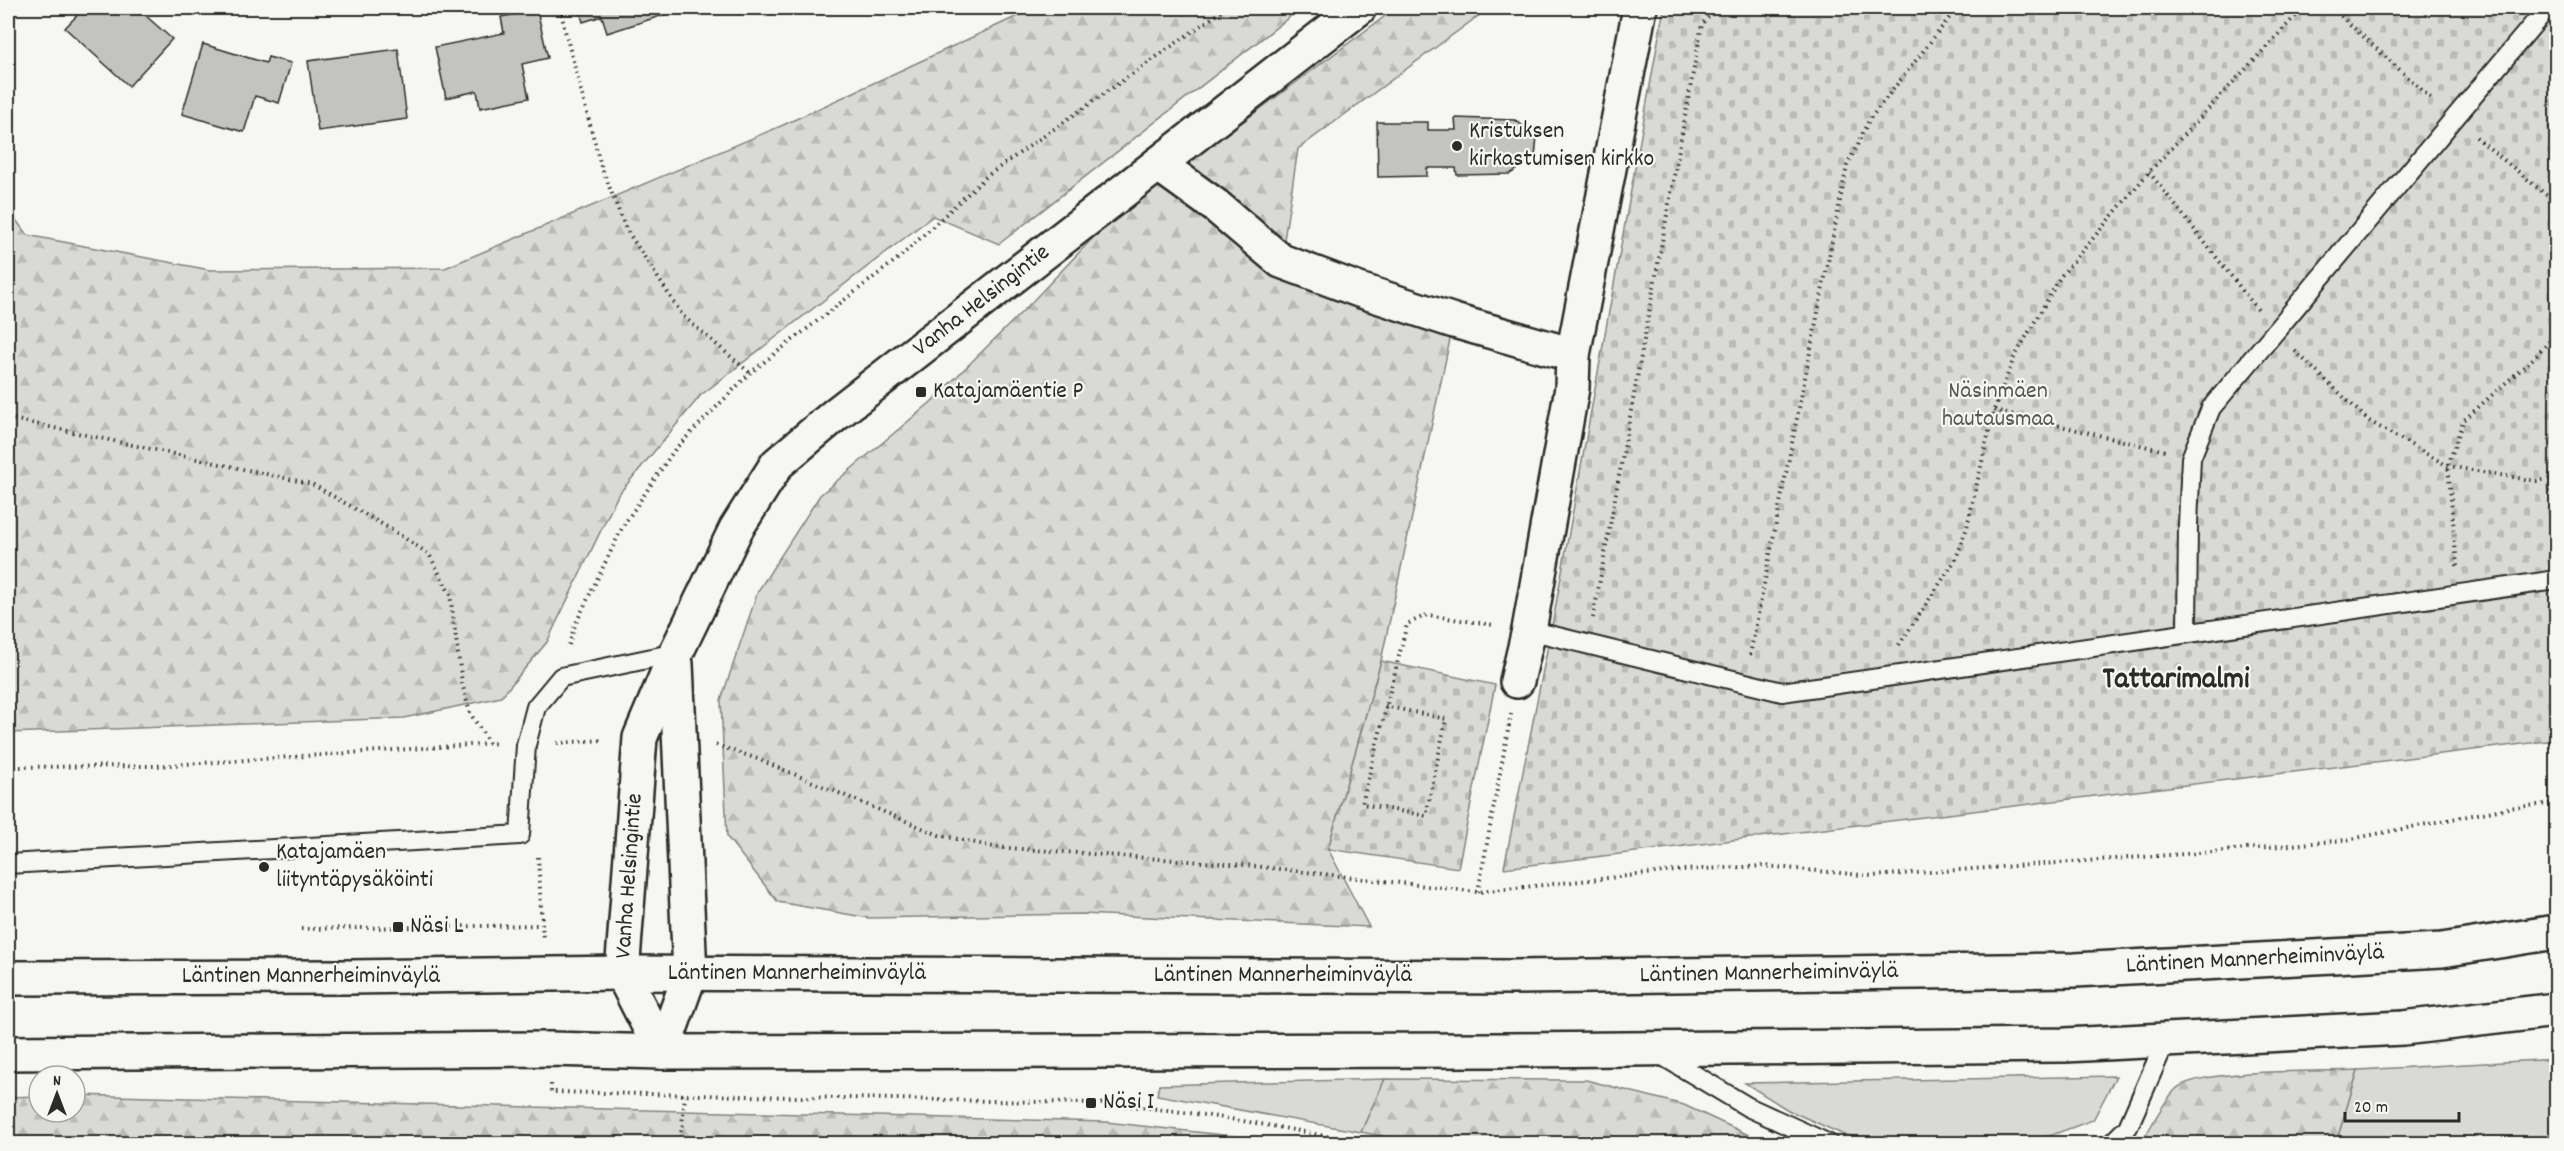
<svg xmlns="http://www.w3.org/2000/svg" width="2564" height="1151" font-family="Dekko,sans-serif">
  <style>
    .green { fill: #d9d9d5; stroke: #828280; stroke-width: 1.5 }
    .forest { fill: url(#forest-firs); stroke: #828280; stroke-width: 1.5 }
    .cemetery { fill: url(#cemetery-stones); stroke: #828280; stroke-width: 1.5 }
    .building { fill: #c3c3c0; stroke: #2b2b2b; stroke-width: 1.5 }
    .lines { fill: none; stroke-linecap: round; stroke-linejoin: round }
    .service-casing { stroke: #2b2b2b; stroke-width: 22 }
    .minor-casing { stroke: #2b2b2b; stroke-width: 38 }
    .tertiary-casing { stroke: #2b2b2b; stroke-width: 38 }
    .secondary-casing { stroke: #2b2b2b; stroke-width: 38 }
    .path { stroke: #2b2b2b; stroke-width: 4; stroke-dasharray: 1.5 4.5; stroke-linecap: butt }
    .service { stroke: #f6f6f2; stroke-width: 18 }
    .minor { stroke: #f6f6f2; stroke-width: 33 }
    .tertiary { stroke: #f6f6f2; stroke-width: 33 }
    .secondary { stroke: #f6f6f2; stroke-width: 33 }
    .poi-dot { fill: #2b2b2b; stroke: #f6f6f2; stroke-width: 2 }
    .labels { text-anchor: middle; dominant-baseline: central; stroke-width: 4.5; stroke-linejoin: round; paint-order: stroke }
    .poi-label { font-size: 24px; fill: #2b2b2b; stroke: #f6f6f2; text-anchor: start }
    .street-label { font-size: 24px; fill: #2b2b2b; stroke: #f6f6f2 }
    .park-label { font-size: 24px; fill: #565656; stroke: #f6f6f2 }
    .district-label { font-size: 30px; font-weight: bold; fill: #2b2b2b; stroke: #f6f6f2 }
  </style>
  <defs>
    <pattern id="forest-firs" width="22" height="20" patternUnits="userSpaceOnUse" patternTransform="scale(1.5)"><rect width="22" height="20" fill="#d9d9d5"/><path d="M5 1l3.5 6h-7zM16 11l3.5 6h-7z" fill="#babab7"/></pattern>
    <pattern id="cemetery-stones" width="16" height="16" patternUnits="userSpaceOnUse" patternTransform="scale(1.5)"><rect width="16" height="16" fill="#d9d9d5"/><path d="M2 7V4a2 2 0 0 1 4 0v3zM10 15v-3a2 2 0 0 1 4 0v3z" fill="#babab7"/></pattern>
  </defs>
  <rect width="100%" height="100%" fill="#f6f6f2"/>
  <filter id="ink" filterUnits="userSpaceOnUse"><feTurbulence type="fractalNoise" baseFrequency=".0167" numOctaves="2"/><feDisplacementMap in="SourceGraphic" scale="12" xChannelSelector="R" yChannelSelector="G"/><feConvolveMatrix kernelMatrix="1 2 1 2 8 2 1 2 1" color-interpolation-filters="sRGB"/></filter>
  <g filter="url(#ink)">
    <g class="green">
      <path d="M2556 1059V1143H2336L2358 1070Z"/>
      <path d="M2116 1076 2093 1120 2049 1136 2001 1143 1915 1142 1844 1135 1788 1110 1745 1083Z"/>
      <path d="M1385 1079 1361 1132 1157 1095 1159 1085Z"/>
    </g>
    <g class="forest">
      <path d="M1035 8H1301L999 244 933 216 701 395 618 495 547 642 501 697 404 718 8 733V209L27 235 210 270 445 268 781 126Z"/>
      <path d="M1396 8H1489L1298 149 1281 260 1454 321 1381 661 1328 849 1369 927 1082 914 869 918 778 902 727 837 721 700 758 591 820 495 930 403 1027 307 1109 221Z"/>
      <path d="M2358 1070 2336 1143H2141C2152 1126 2162 1103 2176 1089 2197 1068 2324 1072 2358 1070Z"/>
      <path d="M1385 1079 1586 1080 1684 1105 1766 1143H1398L1391 1138 1361 1132Z"/>
      <path d="M75 1095 1106 1122 1241 1137 1277 1143H8V1097L39 1096V1112H75Z"/>
    </g>
    <g class="cemetery">
      <path d="M1664 8H2556V740L1504 868 1555 610Z"/>
      <path d="M1381 661 1495 685 1458 868 1328 849Z"/>
    </g>
    <g class="building">
      <path d="M84 8H137L172 39 129 86 65 28Z"/>
      <path d="M579 8H668L670 13 607 33 602 16 583 22Z"/>
      <path d="M537 10 548 58 522 64 529 98 480 108 477 91 446 98 435 47 504 33 501 17Z"/>
      <path d="M203 44 266 63 268 57 291 63 279 103 255 96 244 132 182 114Z"/>
      <path d="M398 49 407 119 318 131 308 61Z"/>
      <path d="M1455 118 1515 120 1537 136 1535 157 1510 174 1457 175 1456 168H1427V176L1378 177 1377 122H1428V130H1456Z"/>
    </g>
    <g class="lines">
      <defs>
        <g id="service">
          <path d="M1529 630 1782 692 2556 580"/>
          <path d="M2187 632 2188 524 2191 458 2211 408 2547 8"/>
          <path d="M8 864 520 835 526 745 536 707 561 677 676 653"/>
          <path d="M1658 1053 1748 1107 1829 1144"/>
          <path d="M2111 1144 2128 1127 2166 1040"/>
        </g>
        <g id="minor">
          <path d="M1158 164 1216 206 1281 261 1359 290 1454 321 1573 355"/>
          <path d="M1517 681 1529 630 1572 388 1573 355 1640 8"/>
        </g>
        <g id="tertiary">
          <path d="M662 1052 622 973 640 738 676 653 736 529 777 464 835 415 1359 8"/>
          <path d="M662 1052 690 974 676 664"/>
        </g>
        <g id="secondary">
          <path d="M8 978 350 977 622 973 1514 977 2075 970 2442 950 2556 932"/>
          <path d="M8 1053 550 1049 662 1052 1508 1050 2065 1045 2403 1028 2556 1010"/>
        </g>
      </defs>
      <use href="#service" class="service-casing"/>
      <use href="#minor" class="minor-casing"/>
      <use href="#tertiary" class="tertiary-casing"/>
      <use href="#secondary" class="secondary-casing"/>
      <g class="path">
        <path d="M561 8 564 27 601 166 626 229 683 316 750 373"/>
        <path d="M2332 8 2434 101"/>
        <path d="M2476 137 2556 203"/>
        <path d="M2149 172 2258 310"/>
        <path d="M2295 351 2369 421 2448 466 2536 481 2556 478"/>
        <path d="M1994 410 2165 451"/>
        <path d="M8 418 312 484 392 530 429 554 450 594 462 683 470 713 489 743"/>
        <path d="M2457 566 2448 466 2463 421 2537 355 2556 334"/>
        <path d="M1593 618 1702 24 1716 8"/>
        <path d="M569 645 575 625 623 526 675 449 750 373 900 257 987 176 1226 8"/>
        <path d="M1899 645 1956 559 1967 527 1994 410 2014 358 2061 276 2149 172 2303 8"/>
        <path d="M1750 655 1847 166 1869 120 1957 8"/>
        <path d="M1385 706 1446 719 1426 816 1362 804 1407 624 1427 615 1493 625"/>
        <path d="M557 743 604 740"/>
        <path d="M716 745 758 759 939 835 994 847 1245 865 1478 892 1683 870 1764 866 1873 876 2213 852 2346 840 2508 808 2556 803"/>
        <path d="M8 767 156 766 499 743"/>
        <path d="M538 857 543 939"/>
        <path d="M1478 892 1511 714"/>
        <path d="M301 929 540 925"/>
        <path d="M551 1084V1092L1091 1103C1182 1109 1274 1125 1364 1144"/>
        <path d="M680 1144 685 1096"/>
      </g>
      <use href="#service" class="service"/>
      <use href="#minor" class="minor"/>
      <use href="#tertiary" class="tertiary"/>
      <use href="#secondary" class="secondary"/>
    </g>
  </g>
  <g class="poi-dot">
    <circle cx="1457" cy="146" r="6"/>
    <rect x="915" y="386" width="12" height="12" rx="3"/>
    <circle cx="264" cy="867" r="6"/>
    <rect x="392" y="921" width="12" height="12" rx="3"/>
    <rect x="1085" y="1097" width="12" height="12" rx="3"/>
  </g>
  <g class="labels">
    <g class="poi-label">
      <text x="1469" y="132">Kristuksen<tspan x="1469" dy="28">kirkastumisen kirkko</tspan></text>
      <text x="933" y="392">Katajamäentie P</text>
      <text x="276" y="853">Katajamäen<tspan x="276" dy="28">liityntäpysäköinti</tspan></text>
      <text x="410" y="927">Näsi L</text>
      <text x="1103" y="1103">Näsi I</text>
    </g>
    <g class="street-label">
      <text transform="translate(982 301) rotate(-38)">Vanha Helsingintie</text>
      <text transform="translate(630 876) rotate(-86)">Vanha Helsingintie</text>
      <text transform="translate(2255 960) rotate(-3)">Läntinen Mannerheiminväylä</text>
      <text x="797" y="974">Läntinen Mannerheiminväylä</text>
      <text transform="translate(1769 974) rotate(-1)">Läntinen Mannerheiminväylä</text>
      <text x="1283" y="976">Läntinen Mannerheiminväylä</text>
      <text x="311" y="977">Läntinen Mannerheiminväylä</text>
    </g>
    <g class="park-label">
      <text x="1998" y="392">Näsinmäen<tspan x="1998" dy="28">hautausmaa</tspan></text>
    </g>
    <g class="district-label">
      <text x="2176" y="681">Tattarimalmi</text>
    </g>
  </g>
  <rect width="2564" height="1151" fill="none" stroke="#f6f6f2" stroke-width="30"/>
  <rect x="15" y="15" width="2534" height="1121" fill="none" stroke="#2b2b2b" stroke-width="2" filter="url(#ink)"/>
  <g transform="translate(57 1094)"><circle r="28" fill="#f6f6f2" stroke="#a5a5a2" stroke-width="1.5"/>
  <path d="M0-4.5L10 22L0 15L-10 22Z" fill="#2b2b2b"/>
  <text y="-9" font-size="16" font-weight="bold" text-anchor="middle" fill="#2b2b2b">N</text>
  </g>
  <path d="M2345 1112v9h114v-9" fill="none" stroke="#2b2b2b" stroke-width="3"/>
  <text x="2354" y="1112" font-size="18" fill="#2b2b2b" stroke="#f6f6f2" stroke-width="4.5" paint-order="stroke">20 m</text>
</svg>
